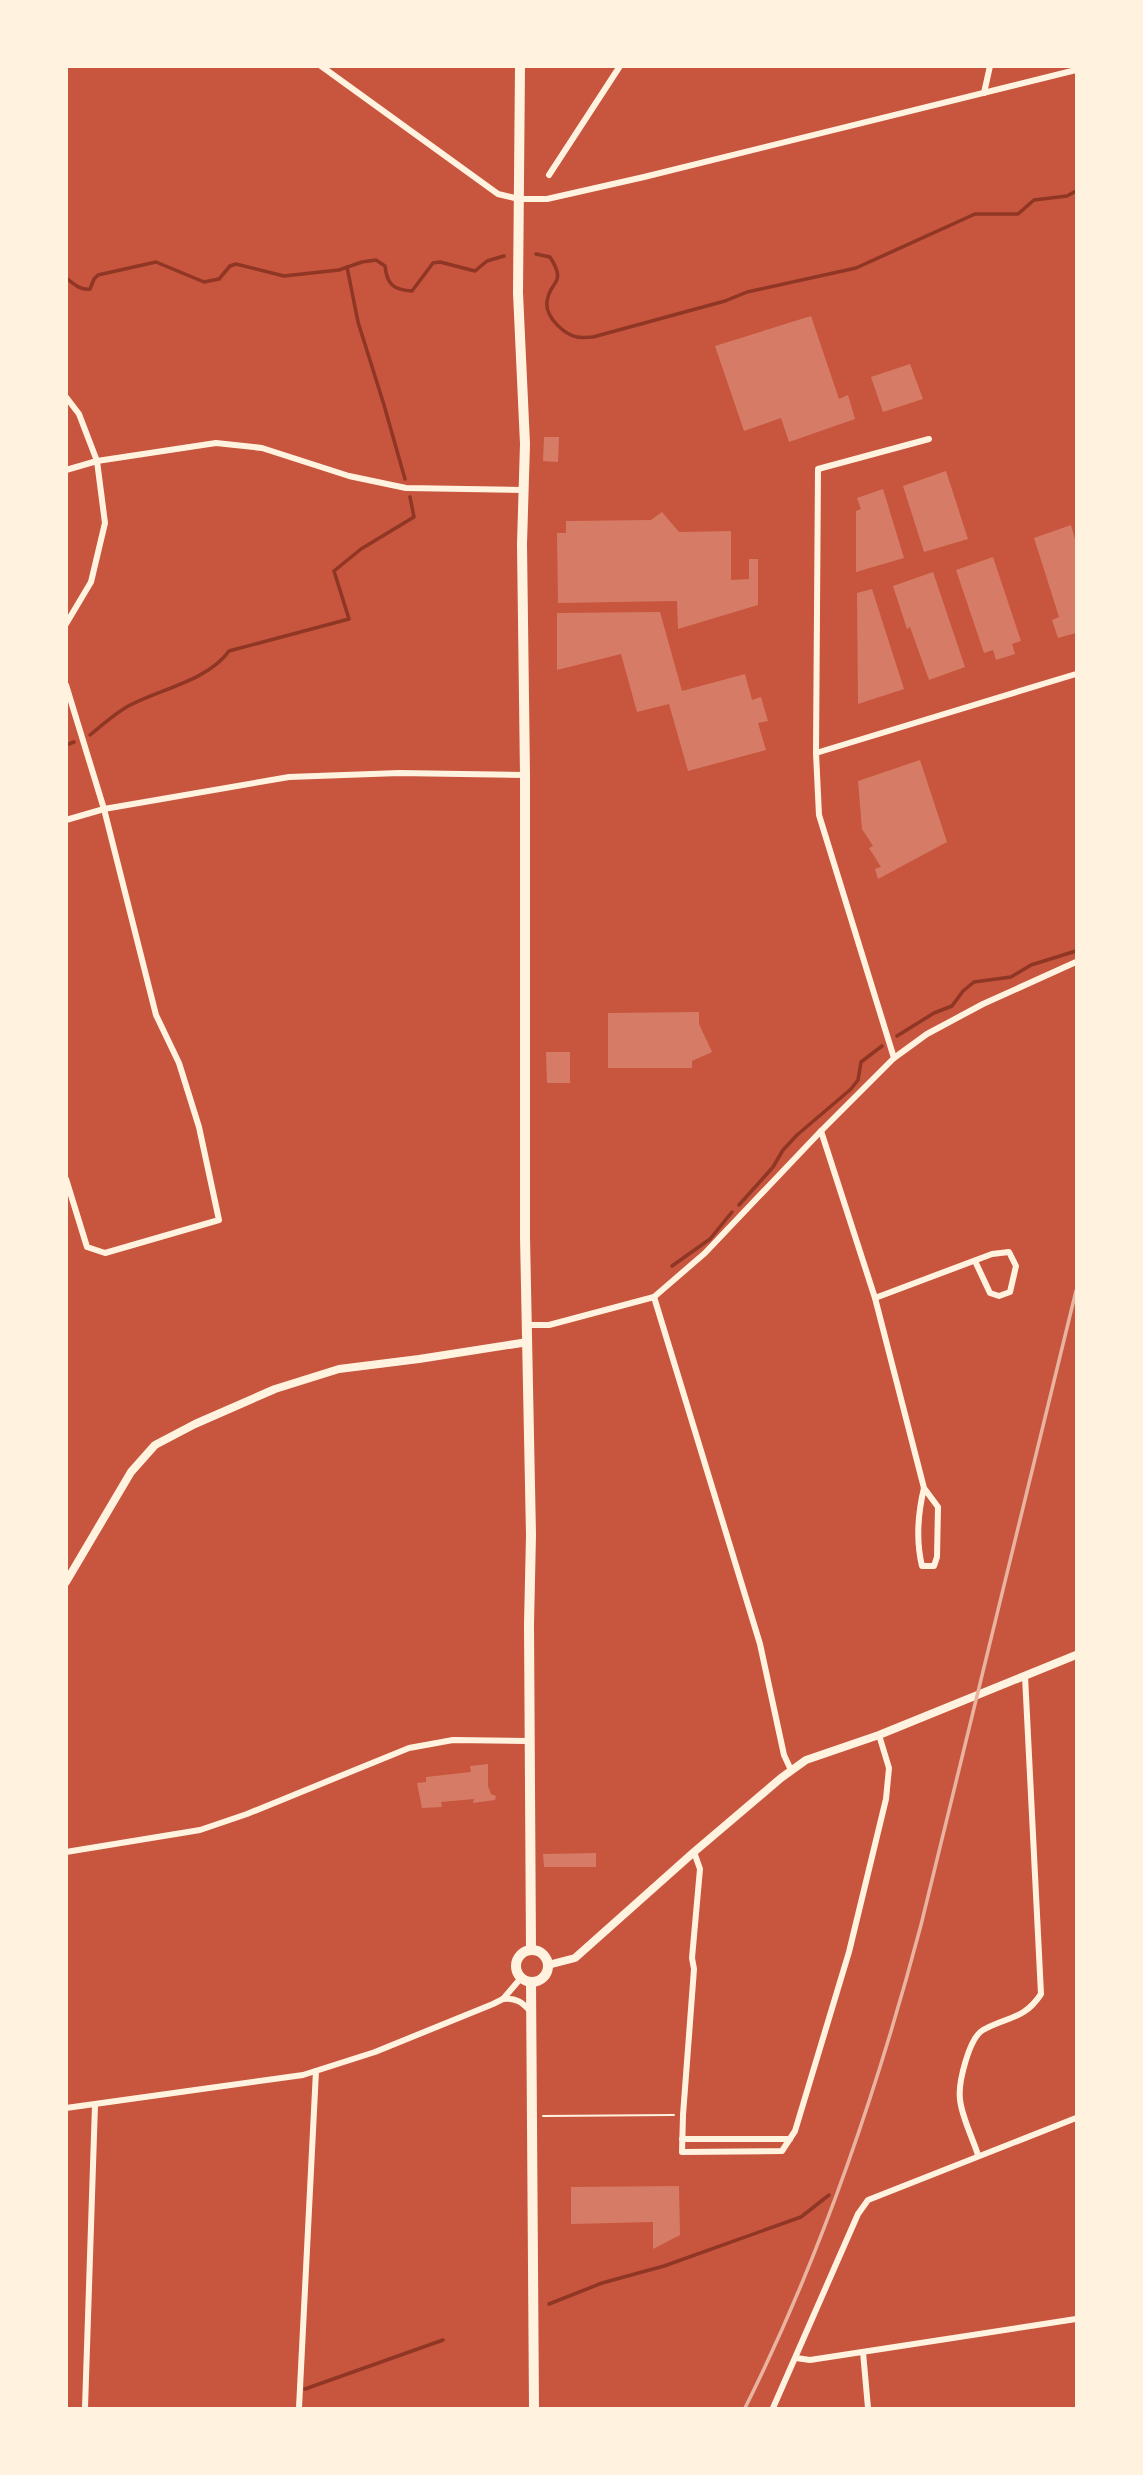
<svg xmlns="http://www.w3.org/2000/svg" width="1143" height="2475" font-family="'Golos Text',sans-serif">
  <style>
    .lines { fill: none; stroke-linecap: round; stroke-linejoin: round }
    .stream { stroke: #8f3625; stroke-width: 3.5 }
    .building { fill: #d67c66 }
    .path { stroke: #fff3e0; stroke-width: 2 }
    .minor { stroke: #fff3e0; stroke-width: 6 }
    .tertiary { stroke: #fff3e0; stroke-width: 8 }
    .primary { stroke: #fff3e0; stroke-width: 10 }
    .rail { stroke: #e9b49f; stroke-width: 3.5 }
  </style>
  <rect width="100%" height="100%" fill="#c8553d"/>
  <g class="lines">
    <g class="stream">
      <path d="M536 254 550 257C568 285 549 280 547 302 545 316 563 334 577 337 582 338 588 337 593 337L725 301 747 292 856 268 975 214H1018L1034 200 1067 196 1076 191"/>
      <path d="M347 267 358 322 384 405 405 479"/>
      <path d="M66 278C74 284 81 291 90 289L94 279 98 275 156 262 204 282 219 279 230 266 236 264 284 276 339 270 362 262 376 260 385 266C387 285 394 290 412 291L433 263 440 262 475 271 487 261 504 256"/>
      <path d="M90 735C101 726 112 716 125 708 155 690 207 682 229 651L349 619 334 571 361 549 414 517 410 497"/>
      <path d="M66 745 74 742"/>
      <path d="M897 1036 934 1013 952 1006 963 991 974 982 1011 977 1031 965 1076 951"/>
      <path d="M739 1205 773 1167 783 1150 797 1135 851 1089 858 1080 861 1062 882 1046"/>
      <path d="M672 1266 710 1239 732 1212"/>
      <path d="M549 2304 602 2283 664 2266 801 2217 829 2195"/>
      <path d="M305 2389 443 2340"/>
    </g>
  </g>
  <g class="building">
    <path d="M811 316 839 399 848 395 855 419 789 442 781 418 744 431 715 346Z"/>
    <path d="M910 364 923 399 883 412 871 377Z"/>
    <path d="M544 437H559L558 462 543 461Z"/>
    <path d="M946 471 968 539 924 552 903 486Z"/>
    <path d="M883 489 904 558 856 572V511L861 509 857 498Z"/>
    <path d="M662 512 679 532 731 531V580L749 579V559H758V605L678 629 677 601 558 603 557 533H566V521L651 520Z"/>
    <path d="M1071 525 1076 543V633L1058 638 1052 620 1059 617 1034 538Z"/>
    <path d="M993 557 1021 641 1012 644 1015 654 996 660 993 650 984 653 956 570Z"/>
    <path d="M933 572 965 667 929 680 910 627 907 629 893 586Z"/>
    <path d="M872 589 904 689 858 704 857 593Z"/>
    <path d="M660 612 682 691 745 674 752 700 761 697 768 721 758 723 766 750 688 771 669 704 637 712 621 654 557 670V613Z"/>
    <path d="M920 760 947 842 878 879 875 869 881 867 869 848 873 846 862 829 858 781Z"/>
    <path d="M699 1012V1024L712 1052 692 1061V1068H608V1013Z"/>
    <path d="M546 1052H570V1083H547Z"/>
    <path d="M488 1764V1786L491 1794 496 1796 495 1800 473 1803 474 1799 441 1802 442 1807 422 1808 417 1783 426 1782V1777L471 1772 470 1766Z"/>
    <path d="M596 1853V1867H544L543 1854Z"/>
    <path d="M679 2186 680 2235 653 2249V2222L571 2224V2187Z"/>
  </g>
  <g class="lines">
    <path class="path" d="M543 2116 674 2115"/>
    <g class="minor">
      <path d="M321 66 498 194 519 199H547L644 177 1076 70"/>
      <path d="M984 93 990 66"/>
      <path d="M549 175 620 66"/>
      <path d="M66 397 79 414 97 461 105 523 91 582 66 624"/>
      <path d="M66 470 97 461 216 443 262 448 349 476 406 488 525 490"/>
      <path d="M66 685 104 809 156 1015 179 1063 199 1127 219 1220 105 1253 87 1247 66 1179"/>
      <path d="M816 753 1076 674"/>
      <path d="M66 820 104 809 289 777 399 773 525 775"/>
      <path d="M894 1058 819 815 816 753 818 469 929 439"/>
      <path d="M821 1131 875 1298 924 1488C918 1513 916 1541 922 1566H934L937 1557 938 1507 924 1488"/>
      <path d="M654 1297 760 1644 784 1755 791 1770"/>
      <path d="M875 1298 992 1254 1009 1252 1016 1266 1010 1292 999 1296 990 1293 975 1261"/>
      <path d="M527 1325H549L654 1297 705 1253 821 1131 894 1058 927 1034 983 1004 1076 962"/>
      <path d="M66 1852 200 1830 247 1814 409 1748 453 1740 529 1741"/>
      <path d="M694 1852 700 1869 692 1958 694 1969 683 2115 682 2152 782 2151 795 2131 849 1952 886 1799 889 1768 879 1735"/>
      <path d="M503 1999C516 1997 523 2003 531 2012"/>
      <path d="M66 2108 303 2075 375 2052 493 2004 503 1999 521 1978"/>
      <path d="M682 2139H790"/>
      <path d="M978 2155C973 2139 961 2115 960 2099 958 2083 969 2038 983 2030 1008 2016 1024 2020 1041 1994L1025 1676"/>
      <path d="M863 2352 868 2408"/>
      <path d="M796 2358 810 2360 1076 2319"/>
      <path d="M85 2408 95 2105"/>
      <path d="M299 2408 316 2071"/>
      <path d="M773 2408 858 2214 868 2200 1076 2118"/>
    </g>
    <g class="tertiary">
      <path d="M66 1582 131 1472 155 1445 195 1424 275 1389 339 1369 419 1359 528 1342"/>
      <path d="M548 1965 575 1958 694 1852 781 1778 806 1760 879 1735 1076 1655"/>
    </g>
    <g class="primary">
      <path d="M520 66 518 293 525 444 522 544 525 775V1237L531 1535 529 1624 531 1950"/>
      <circle cx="532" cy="1966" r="16"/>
      <path d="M531 1982 534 2408"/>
    </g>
    <path class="rail" d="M745 2408C822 2254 877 2091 921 1925L1076 1291"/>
  </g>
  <rect width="1143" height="2475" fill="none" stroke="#fff3e0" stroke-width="136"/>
</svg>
